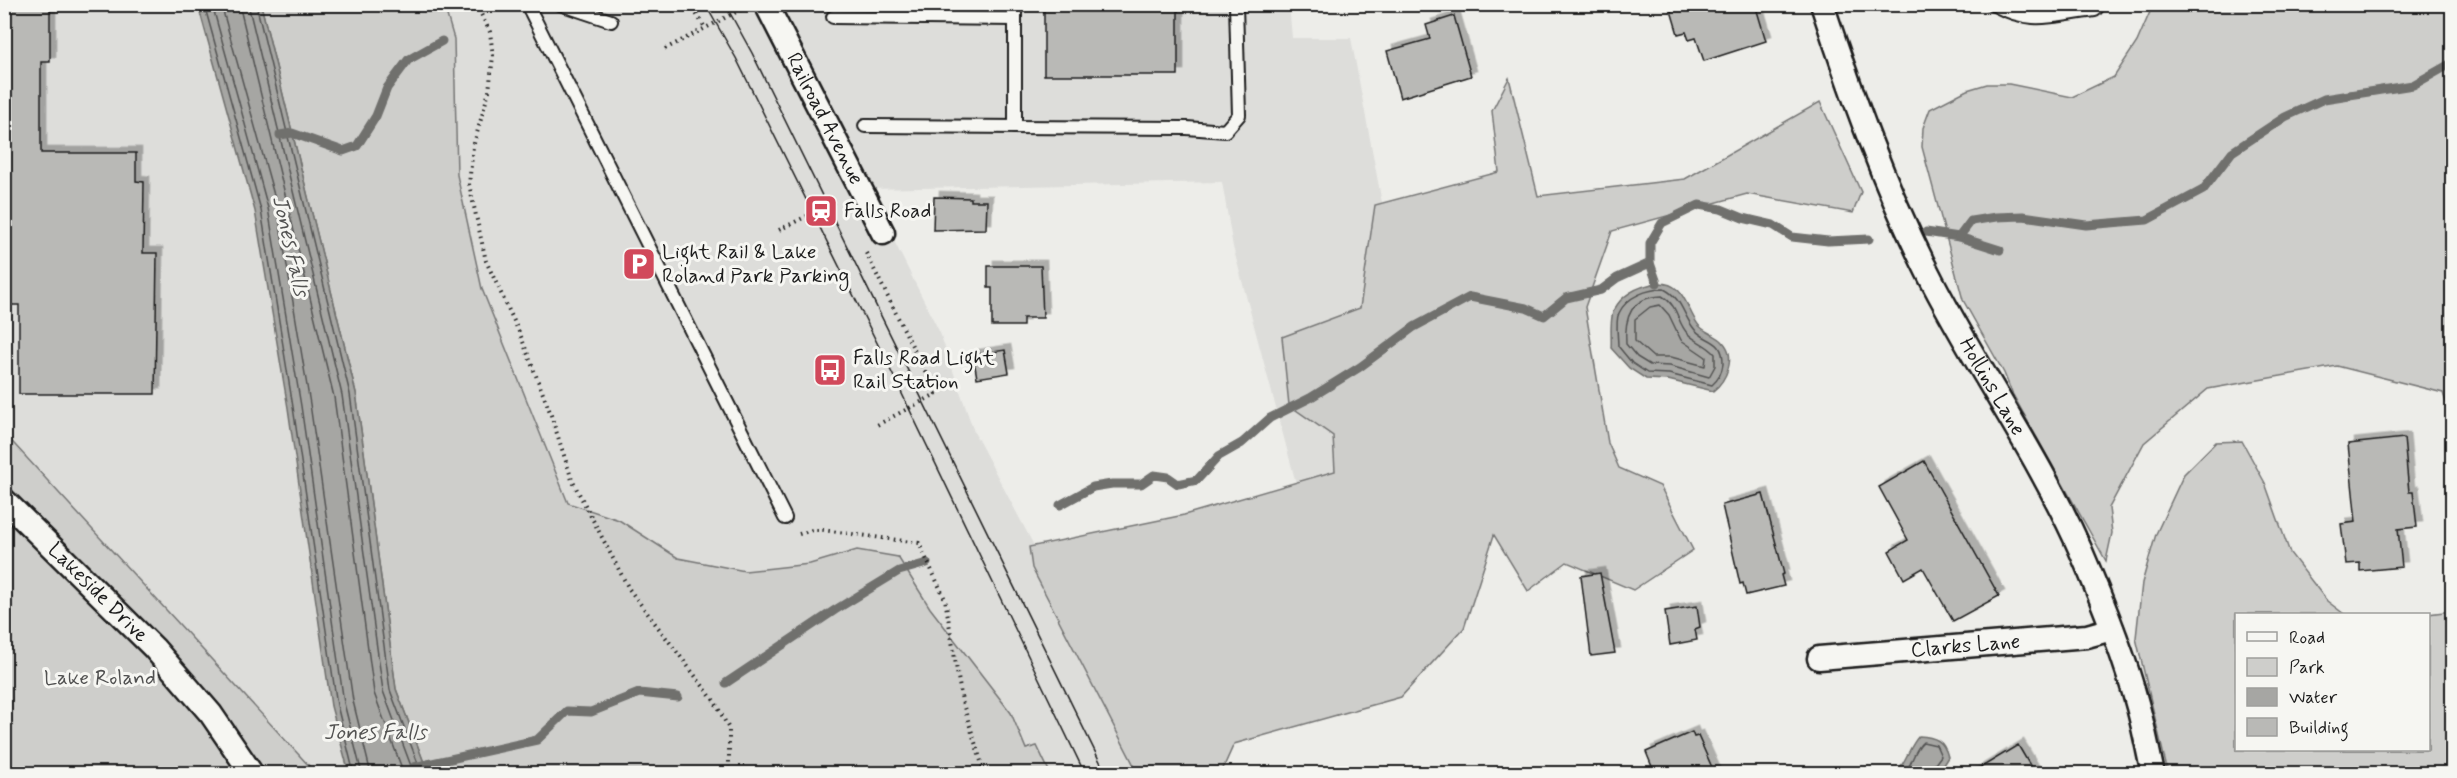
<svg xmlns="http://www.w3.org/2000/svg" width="2457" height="778" font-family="Mynerve,sans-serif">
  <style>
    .built { fill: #ddddda }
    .green { fill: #cececb; stroke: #757574; stroke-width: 1.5 }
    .water { fill: #a6a6a3; stroke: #6f6f6d; stroke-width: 1.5 }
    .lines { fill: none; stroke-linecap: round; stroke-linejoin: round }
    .shore { stroke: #535352; stroke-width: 1.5 }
    .stream { stroke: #6f6f6d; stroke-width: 9 }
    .building { fill: #b9b9b6; stroke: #1c1c1c; stroke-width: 1.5; filter: url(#shadow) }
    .service-casing { stroke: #1c1c1c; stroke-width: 16 }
    .minor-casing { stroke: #1c1c1c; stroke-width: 27 }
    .path { stroke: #1c1c1c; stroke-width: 4; stroke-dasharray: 1.5 4.5; stroke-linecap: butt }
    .service { stroke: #f6f6f2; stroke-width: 12 }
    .minor { stroke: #f6f6f2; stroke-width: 22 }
    .tram { stroke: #1c1c1c; stroke-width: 1.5 }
    .labels { text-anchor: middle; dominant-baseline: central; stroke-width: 6; stroke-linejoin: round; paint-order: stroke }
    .street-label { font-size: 21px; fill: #1c1c1c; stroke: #f6f6f2 }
    .poi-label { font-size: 21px; fill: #1c1c1c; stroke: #f6f6f2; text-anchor: start }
    .park-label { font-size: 21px; fill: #515151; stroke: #f6f6f2 }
    .water-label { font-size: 22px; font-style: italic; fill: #535352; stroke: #f6f6f2 }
  </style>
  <defs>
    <filter id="shadow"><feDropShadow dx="5.5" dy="-5.5" stdDeviation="0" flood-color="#0004"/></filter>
  </defs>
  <rect width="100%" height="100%" fill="#edede9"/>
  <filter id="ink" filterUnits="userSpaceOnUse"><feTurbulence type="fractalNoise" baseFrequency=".0167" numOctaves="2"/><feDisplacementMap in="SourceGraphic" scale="12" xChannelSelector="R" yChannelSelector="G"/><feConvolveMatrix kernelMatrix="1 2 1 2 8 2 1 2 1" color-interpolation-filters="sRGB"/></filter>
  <g filter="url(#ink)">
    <g class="built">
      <path d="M1289 4 1292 38H1351L1382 203 1375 205 1360 308 1289 405 1333 436 1335 471 1296 483 1233 247 1222 182 868 189 940 333 974 432 1123 714 1150 773H1050L1036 746 959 774 428 773 396 689 356 393 261 5Z"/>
      <path d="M5 5H198L255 211 288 408 331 706 349 773H313L310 767 5 433Z"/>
    </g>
    <g class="green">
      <path d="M261 5H444L454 39 457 175 482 289 568 503 619 520 678 558 745 571 810 564 857 550 898 557 930 608 1011 713 1026 749 1037 746 1050 773H428L396 689 356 393Z"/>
      <path d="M2153 5H2452V420L2443 393 2337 366 2208 389 2144 443 2109 508 2112 533 2106 561 2012 393 2004 373 1963 300 1922 147 1923 128 1930 109 1967 90 1987 84H2009L2072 97 2114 77 2137 42Z"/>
      <path d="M1509 78 1538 196 1685 179 1820 102 1861 192 1853 213 1747 194 1612 231 1585 307 1608 443 1619 468 1660 486 1693 550 1633 590 1567 562 1528 591 1494 535 1464 628 1401 697 1234 744 1221 773H1138L1032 568 1029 547 1184 515 1335 471 1333 436 1289 405 1282 337 1360 308 1375 205 1499 172 1492 111Z"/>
      <path d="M4 433 310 767 313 773H5Z"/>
      <path d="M2242 441 2265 483 2290 553 2327 601 2344 614H2236V750H2428V614L2452 611V773H2168L2136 638 2142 583 2156 534 2184 474 2216 442Z"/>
    </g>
    <g class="water">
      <path d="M198 5H261L356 393 396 689 428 773H349L331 706 288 408 255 211Z"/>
      <path d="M1657 283C1684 282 1685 305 1697 323 1702 332 1716 334 1723 342 1737 357 1726 381 1713 391L1668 380 1646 379 1629 368 1611 348C1612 338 1609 319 1614 310 1622 294 1640 286 1657 283Z"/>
      <path d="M1919 736C1935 737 1944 740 1948 757L1938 773H1896C1906 762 1909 747 1919 736Z"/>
    </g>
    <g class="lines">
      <g class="shore">
        <path d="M204 4 261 210 293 407 337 705 354 774"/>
        <path d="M212 4 268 208 301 406 344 703 362 774"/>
        <path d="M221 4 277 206 310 404 353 701 371 774"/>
        <path d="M239 4 334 397 374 693 404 774"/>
        <path d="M248 4 342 395 383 691 414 774"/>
        <path d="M256 4 350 394 390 690 422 774"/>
        <path d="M1664 289C1681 298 1682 311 1692 326 1703 344 1724 336 1723 364 1722 372 1718 380 1712 385L1669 374 1647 373 1632 363 1618 346C1618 337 1615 321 1619 313 1627 296 1648 289 1664 289Z"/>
        <path d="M1662 296C1680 307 1676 322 1688 334 1696 342 1708 345 1715 354V366L1709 377 1670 366 1650 365 1637 357 1626 344C1624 317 1631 297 1662 296Z"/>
        <path d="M1660 305 1669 315 1681 340 1706 357 1705 366 1671 357H1653L1635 341V319L1650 307Z"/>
        <path d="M1904 774C1912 765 1914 749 1923 742L1936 745 1941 756 1935 764 1933 774"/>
      </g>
      <g class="stream">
        <path d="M280 135 292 133 343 151 357 146 376 116 387 88 408 60 442 41"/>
        <path d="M1926 232 1959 237 2000 250"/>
        <path d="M1959 237 1971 221 1996 217 2023 216 2086 225 2147 220 2203 190 2232 152 2285 117 2324 99 2413 85 2452 63"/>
        <path d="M1657 283 1650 263V243L1662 223 1699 205 1721 209 1743 218 1773 225 1792 237 1828 241 1869 239"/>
        <path d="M1060 505 1093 487 1112 484H1141L1154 475 1168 477 1178 484 1197 480 1219 456 1242 443 1270 418 1310 398 1360 367 1414 327 1470 297 1526 308 1544 316 1566 298 1601 290 1617 278 1650 263"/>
        <path d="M726 683 835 610 899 571 927 563"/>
        <path d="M414 767 537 740 567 711 591 712 639 693 678 697"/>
      </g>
    </g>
    <g class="building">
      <path d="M4 4H50V62H41V153H136V181L144 182 143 253H157L155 394H19V305H4Z"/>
      <rect x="1044" y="4" width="134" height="71"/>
      <path d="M1669 4H1755L1766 41 1704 61 1696 38 1689 40 1686 32 1678 34Z"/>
      <path d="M1454 16 1471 76 1400 98 1387 51 1430 39 1426 25Z"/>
      <path d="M934 197 971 198V201H987L986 229 933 230Z"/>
      <path d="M988 266H1041L1043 318H1023V326H992V288H988Z"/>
      <path d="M1005 350 1009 373 977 378 973 355Z"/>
      <path d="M2404 438 2409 492H2413L2417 527 2398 529 2402 567 2360 571V563L2346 564 2341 524 2356 522 2348 444Z"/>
      <path d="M1924 461 1999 596 1953 621 1923 568 1904 579 1889 551 1908 540 1879 487Z"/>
      <path d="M1763 494 1784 574 1781 575 1784 586 1746 595 1743 583 1740 584 1722 505Z"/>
      <path d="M1600 573 1615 653 1591 656 1581 576Z"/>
      <path d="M1697 606 1700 627 1695 629 1697 640 1670 645 1665 611Z"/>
      <path d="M1692 732 1694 737 1698 736 1715 774H1655L1646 752Z"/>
      <path d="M2018 745 2035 774H1970Z"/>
    </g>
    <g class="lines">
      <defs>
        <g id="service">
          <path d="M527 4 785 518"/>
          <path d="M560 4 611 21"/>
          <path d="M1992 4C2034 26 2051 15 2095 10L2100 4"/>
          <path d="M833 17 1015 19"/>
          <path d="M865 126 1187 128 1225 131 1239 115 1236 4"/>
          <path d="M1015 127V4"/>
        </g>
        <g id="minor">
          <path id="s1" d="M766 4 883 233"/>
          <path id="s2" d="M1822 4C1852 95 1884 185 1927 271 1974 365 2037 452 2080 549 2102 600 2124 654 2138 707 2144 729 2148 751 2153 774"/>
          <path id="s3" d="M4 500 154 648 211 714 252 774"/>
          <path id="s4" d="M1819 658 2087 636 2112 629"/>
        </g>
      </defs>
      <use href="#service" class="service-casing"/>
      <use href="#minor" class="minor-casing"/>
      <g class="path">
        <path d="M476 4 490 32 493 56 489 91 473 147 469 184 486 261 520 334 550 412 572 480 629 589 715 702 729 729V774"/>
        <path d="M690 4 706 29"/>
        <path d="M665 49 742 9"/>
        <path d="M779 230 837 201"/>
        <path d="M866 253 936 394 875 426"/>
        <path d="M799 534 812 530H823L919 543 945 599 962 701 985 774"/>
      </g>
      <use href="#service" class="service"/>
      <use href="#minor" class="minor"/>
      <g class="tram">
        <path d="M705 4 736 58 891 371 1085 774"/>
        <path d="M725 4 752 53 1106 774"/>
      </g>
    </g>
  </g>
  <defs>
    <symbol id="station-square" viewBox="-11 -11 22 22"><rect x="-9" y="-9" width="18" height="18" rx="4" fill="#d1495b" stroke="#f6f6f2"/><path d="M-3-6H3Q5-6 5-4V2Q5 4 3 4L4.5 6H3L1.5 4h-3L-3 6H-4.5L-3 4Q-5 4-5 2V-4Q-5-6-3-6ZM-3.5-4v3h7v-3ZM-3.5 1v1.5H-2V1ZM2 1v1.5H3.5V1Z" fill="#fff"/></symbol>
    <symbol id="parking-square" viewBox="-11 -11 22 22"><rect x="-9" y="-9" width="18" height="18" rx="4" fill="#d1495b" stroke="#f6f6f2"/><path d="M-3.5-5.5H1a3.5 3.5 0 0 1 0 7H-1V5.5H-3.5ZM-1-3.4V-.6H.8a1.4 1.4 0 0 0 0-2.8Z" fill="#fff"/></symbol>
    <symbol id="bus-square" viewBox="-11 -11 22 22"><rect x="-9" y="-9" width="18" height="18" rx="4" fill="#d1495b" stroke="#f6f6f2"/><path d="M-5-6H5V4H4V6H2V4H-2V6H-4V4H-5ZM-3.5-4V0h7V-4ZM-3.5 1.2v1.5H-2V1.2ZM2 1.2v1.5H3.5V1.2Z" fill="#fff"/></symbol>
  </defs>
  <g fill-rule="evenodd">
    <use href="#station-square" x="802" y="192" width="38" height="38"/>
    <use href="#parking-square" x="620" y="245" width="38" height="38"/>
    <use href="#bus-square" x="811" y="351" width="38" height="38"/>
  </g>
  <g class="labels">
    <g class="street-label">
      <text stroke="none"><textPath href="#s1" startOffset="129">Railroad Avenue</textPath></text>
      <text stroke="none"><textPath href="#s2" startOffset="420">Hollins Lane</textPath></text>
      <text stroke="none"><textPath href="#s3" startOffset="132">Lakeside Drive</textPath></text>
      <text stroke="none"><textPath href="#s4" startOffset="147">Clarks Lane</textPath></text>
    </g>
    <g class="poi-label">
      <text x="844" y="211">Falls Road</text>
      <text x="662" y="252">Light Rail &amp; Lake<tspan x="662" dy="24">Roland Park Parking</tspan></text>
      <text x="853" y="358">Falls Road Light<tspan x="853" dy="24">Rail Station</tspan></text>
    </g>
    <g class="park-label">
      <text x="100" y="678">Lake Roland</text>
    </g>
    <g class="water-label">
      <text transform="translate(290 246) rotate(77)">Jones Falls</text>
      <text x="375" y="733">Jones Falls</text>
    </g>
  </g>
  <rect width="2457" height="778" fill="none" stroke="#f6f6f2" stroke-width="24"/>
  <rect x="12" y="12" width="2433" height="754" fill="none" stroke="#1c1c1c" stroke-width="2" filter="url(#ink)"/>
  <rect x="2235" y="613" width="195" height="138" fill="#f6f6f2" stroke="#9f9f9c" stroke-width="1.5"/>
  <rect x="2247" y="632" width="30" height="9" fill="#f6f6f2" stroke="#9f9f9c" stroke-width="1.5"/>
  <text x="2289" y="643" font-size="18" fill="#1c1c1c">Road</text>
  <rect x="2247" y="658" width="30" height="18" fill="#cececb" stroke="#9f9f9c" stroke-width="1.5"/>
  <text x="2289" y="673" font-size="18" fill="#1c1c1c">Park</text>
  <rect x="2247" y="688" width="30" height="18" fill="#a6a6a3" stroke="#9f9f9c" stroke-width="1.5"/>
  <text x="2289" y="703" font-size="18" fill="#1c1c1c">Water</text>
  <rect x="2247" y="718" width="30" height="18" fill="#b9b9b6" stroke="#9f9f9c" stroke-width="1.5"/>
  <text x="2289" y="733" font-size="18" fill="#1c1c1c">Building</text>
</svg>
